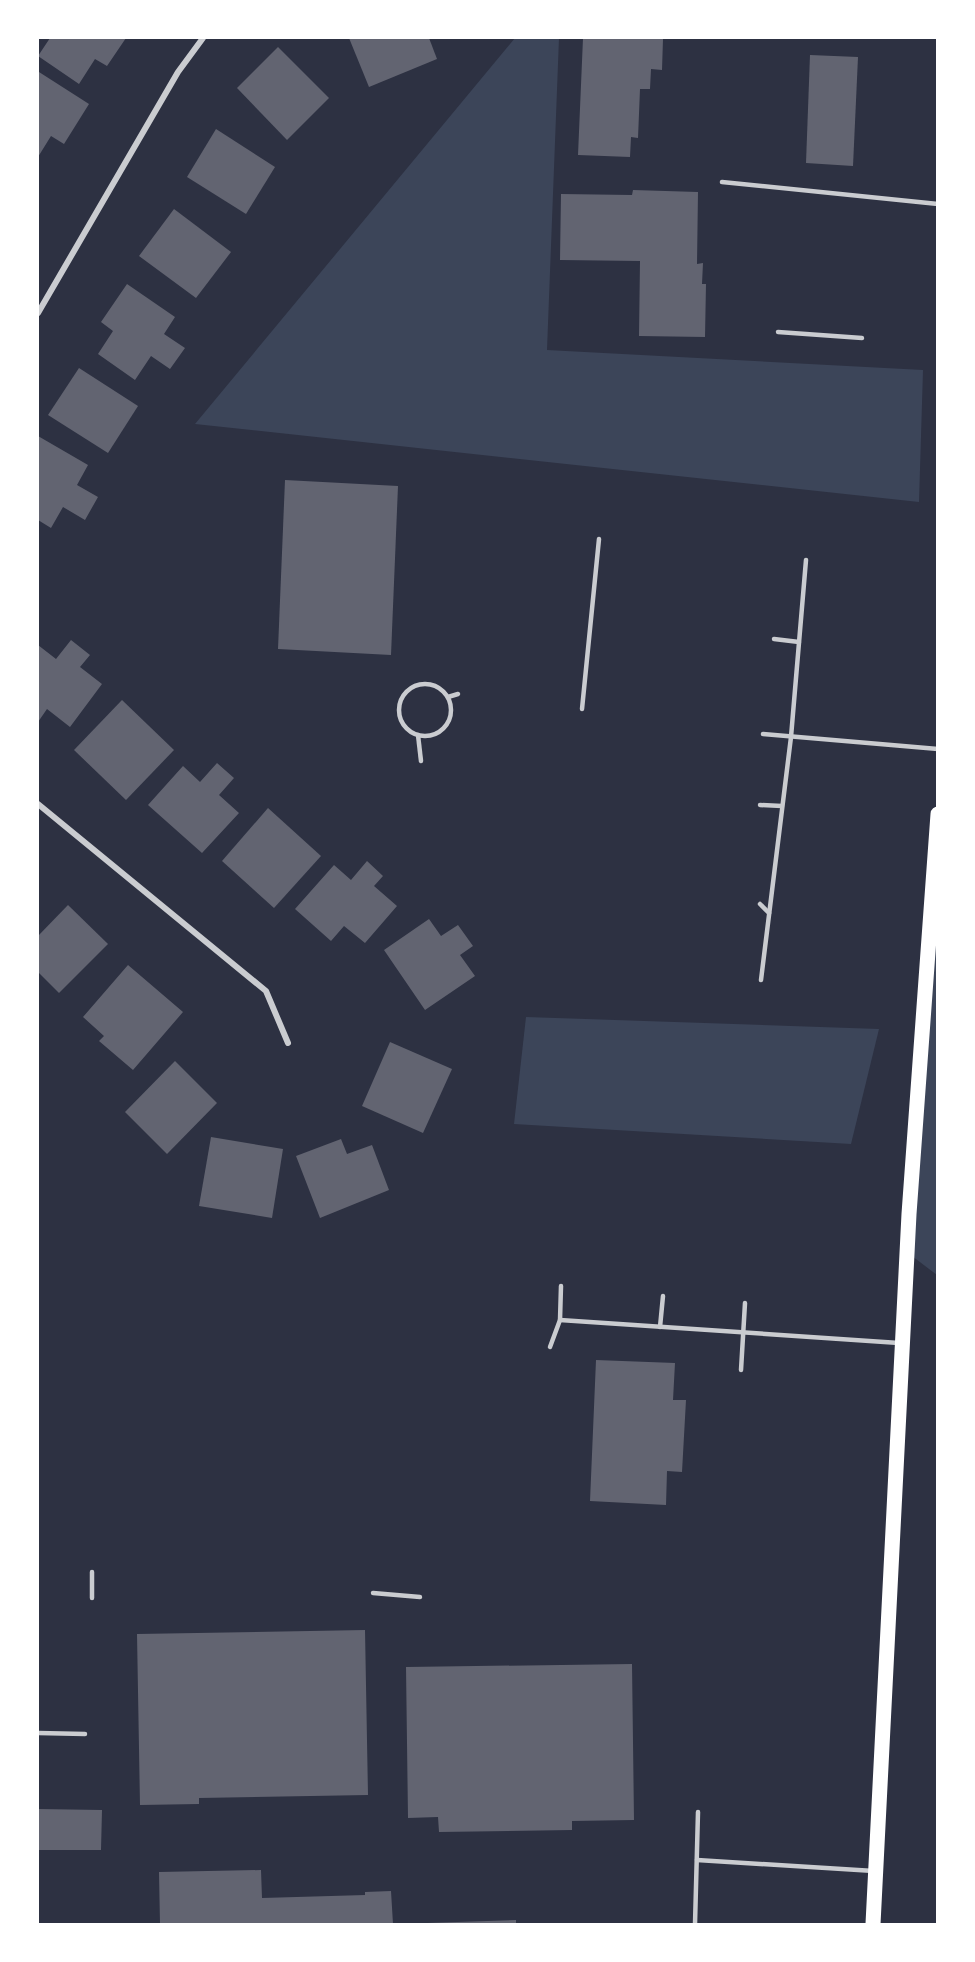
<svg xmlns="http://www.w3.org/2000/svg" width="975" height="1962" font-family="Ubuntu,sans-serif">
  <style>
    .green { fill: #3c4559 }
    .building { fill: #626471 }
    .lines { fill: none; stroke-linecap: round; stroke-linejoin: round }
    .service { stroke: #caccd0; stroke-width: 4.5 }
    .minor { stroke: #caccd0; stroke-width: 6 }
    .primary { stroke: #fff; stroke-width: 15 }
  </style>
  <rect width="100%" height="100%" fill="#2d3142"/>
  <g class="green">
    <path d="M515 38H559L547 350 923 370 919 502 195 424Z"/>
    <path d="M937 864V1275L908 1253Z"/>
    <path d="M526 1017 879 1029 851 1144 514 1124Z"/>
  </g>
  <g class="building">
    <path d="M50 38H126L107 66 95 59 79 84 38 56Z"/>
    <path d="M349 38H429L437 59 369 87Z"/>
    <path d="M583 38 663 39 662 70 651 69 650 89H640L638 138 631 137 630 157 578 155Z"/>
    <path d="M278 47 329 98 287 140 237 88Z"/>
    <path d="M810 55 858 57 853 166 806 163Z"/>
    <path d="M39 72 89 104 64 144 51 136 38 157V75Z"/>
    <path d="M216 129 275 167 246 214 187 177Z"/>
    <path d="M633 190 698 192 697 264 703 263 702 284H706L705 337 639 336 640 261 560 260 561 194 632 195Z"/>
    <path d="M174 209 231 252 196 298 139 256Z"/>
    <path d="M127 284 175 317 164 334 185 348 170 369 151 356 135 380 98 354 113 331 101 322Z"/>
    <path d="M79 368 138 406 108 453 48 415Z"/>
    <path d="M38 436 88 465 77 485 98 497 85 520 63 507 51 528 38 520Z"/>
    <path d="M285 480 398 486 391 655 278 649Z"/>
    <path d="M71 640 90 655 80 667 102 684 70 727 47 709 38 722V645L56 659Z"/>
    <path d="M122 700 174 750 126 800 74 750Z"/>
    <path d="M217 763 234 778 219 795 239 813 202 853 148 805 183 766 200 782Z"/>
    <path d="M268 808 321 856 274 908 222 861Z"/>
    <path d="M367 861 383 876 374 886 397 906 365 943 344 926 331 941 295 909 334 865 351 880Z"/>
    <path d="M68 905 108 944 59 993 38 972V936Z"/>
    <path d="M429 919 441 936 458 925 473 946 460 955 475 976 425 1010 384 950Z"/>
    <path d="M128 965 183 1012 133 1070 99 1041 104 1036 83 1017Z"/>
    <path d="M390 1042 452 1069 423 1133 362 1106Z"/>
    <path d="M175 1061 217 1103 167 1154 125 1112Z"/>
    <path d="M211 1137 283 1149 272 1218 199 1206Z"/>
    <path d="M341 1139 347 1154 372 1145 389 1190 320 1218 296 1156Z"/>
    <path d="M596 1360 675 1363 673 1400H686L682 1472 667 1471 666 1505 590 1501Z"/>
    <path d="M365 1630 368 1795 199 1798V1804L140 1805 137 1634Z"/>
    <path d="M632 1664 634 1820 572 1821V1830L439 1832 438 1817 408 1818 406 1667Z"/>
    <path d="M38 1809 102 1810 101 1850H38Z"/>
    <path d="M261 1870 262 1898 365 1895V1892L391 1891 393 1924H160L159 1872Z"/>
    <path d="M516 1920V1924H427V1923Z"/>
  </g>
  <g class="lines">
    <g class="service">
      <path d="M722 182 938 204"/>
      <path d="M778 332 862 338"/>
      <path d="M774 639 799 642"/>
      <circle cx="425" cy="710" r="26"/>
      <path d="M448 697 458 694"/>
      <path d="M582 709 599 539"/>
      <path d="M763 734 938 749"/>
      <path d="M418 735 421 761"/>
      <path d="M760 805 782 806"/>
      <path d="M760 904 769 913"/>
      <path d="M761 980 791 737 806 560"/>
      <path d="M560 1320 899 1343"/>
      <path d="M660 1327 663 1296"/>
      <path d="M550 1347 560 1320 561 1286"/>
      <path d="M741 1370 745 1303"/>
      <path d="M92 1572V1598"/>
      <path d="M373 1593 420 1597"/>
      <path d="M38 1733 85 1734"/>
      <path d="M697 1860 874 1871"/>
      <path d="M695 1924 698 1812"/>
    </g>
    <g class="minor">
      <path d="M38 313 178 72 203 38"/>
      <path d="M38 804 266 991 288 1043"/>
    </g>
    <path class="primary" d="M873 1924 909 1214 938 814"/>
  </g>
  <rect width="975" height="1962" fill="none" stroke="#ffffff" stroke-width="78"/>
</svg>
